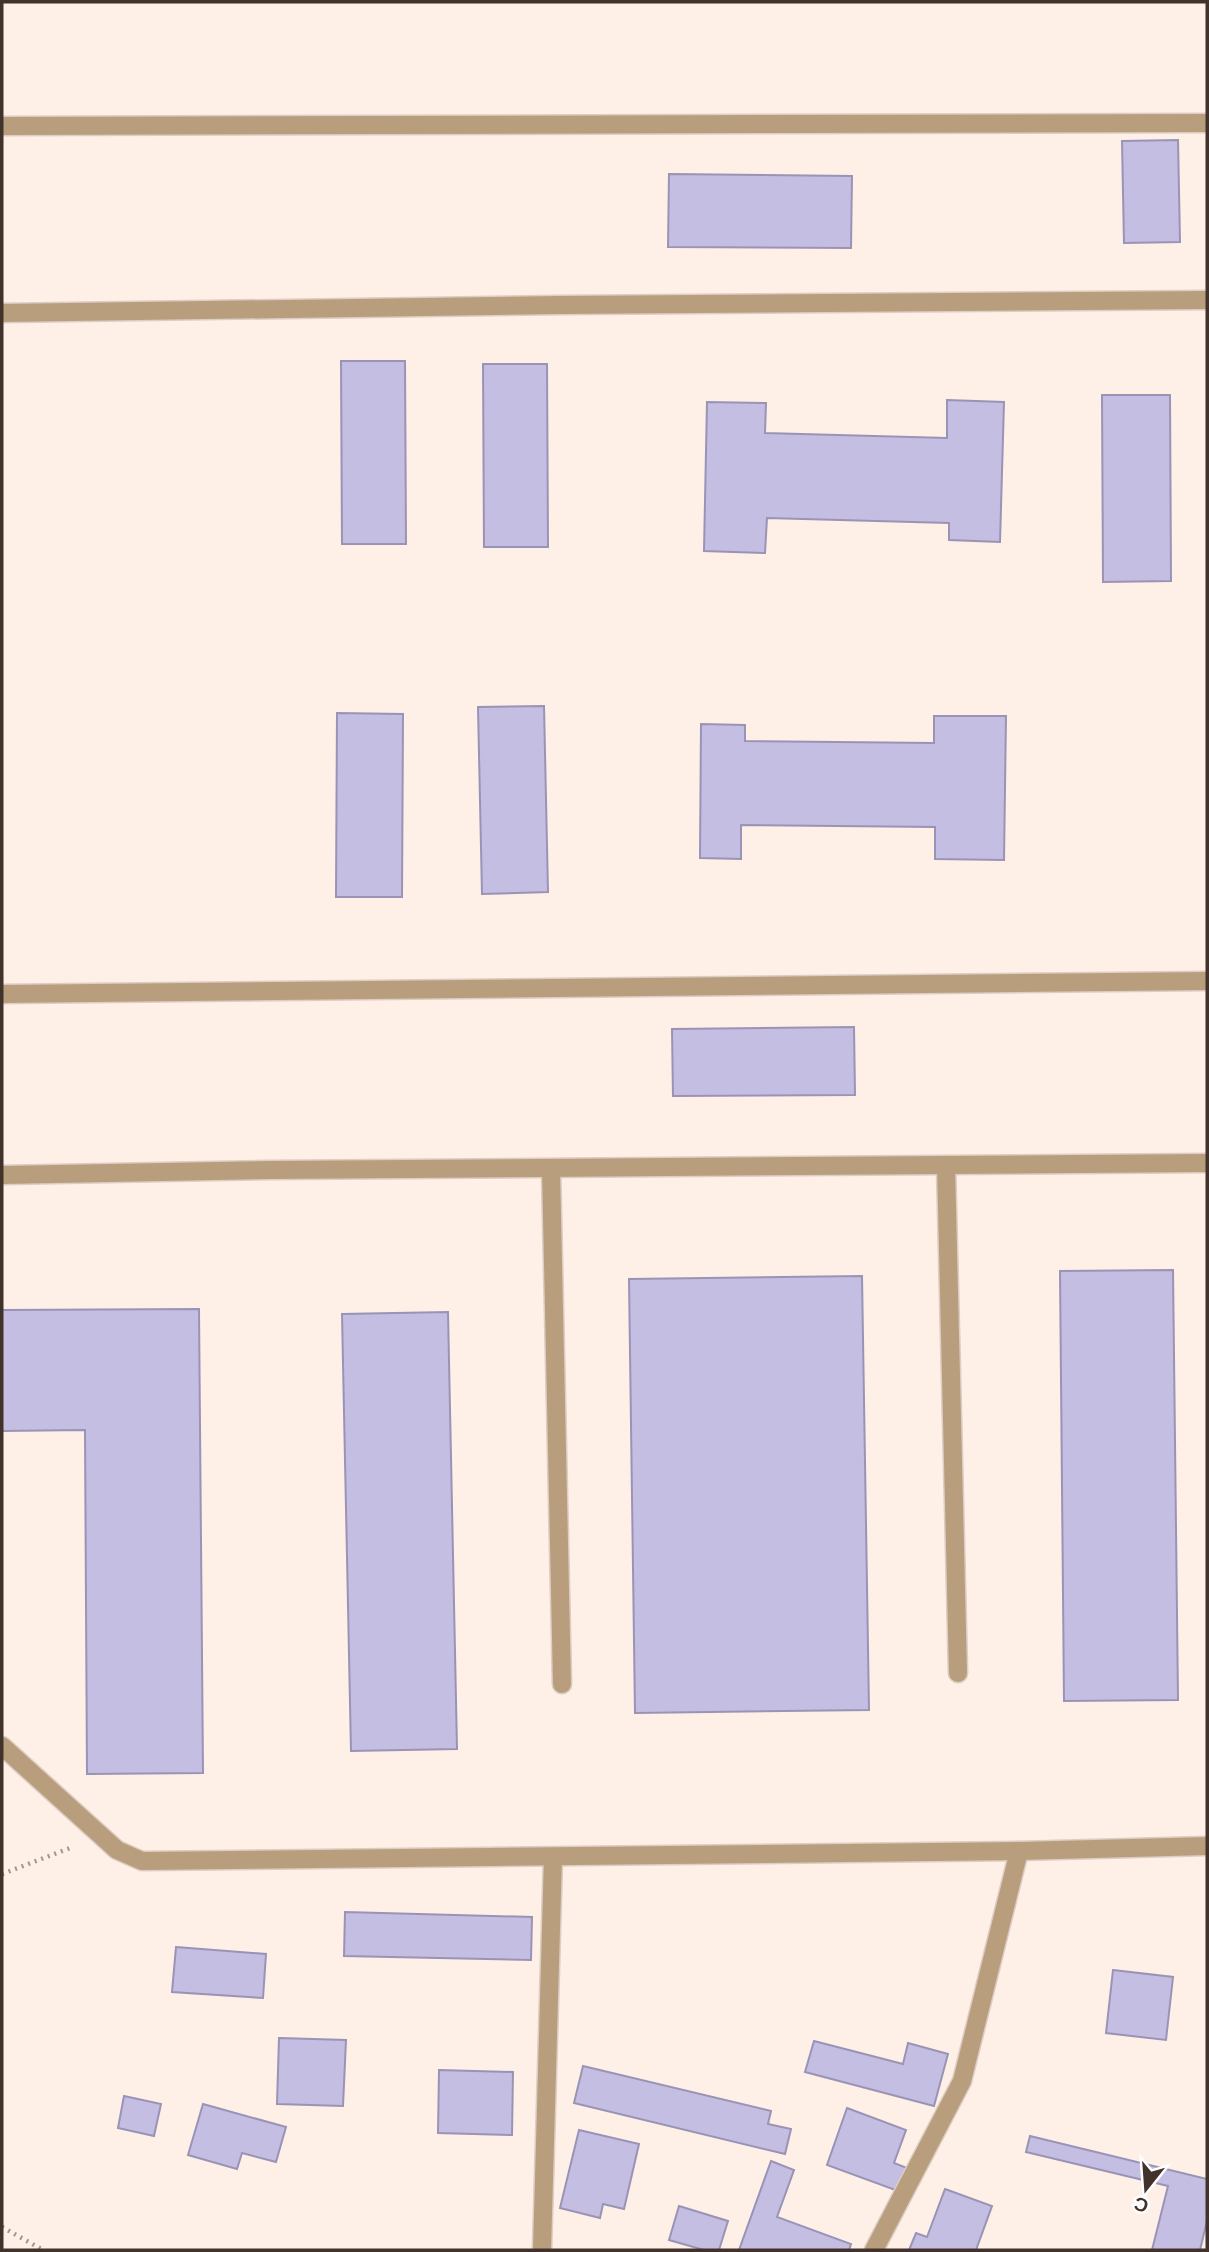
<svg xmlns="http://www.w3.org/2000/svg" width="1209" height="2252" font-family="'Work Sans',sans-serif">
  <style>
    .building { fill: #c4bfe2; stroke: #9994b5; stroke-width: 2 }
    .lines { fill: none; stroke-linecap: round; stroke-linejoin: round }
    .lane-casing { stroke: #dccdc5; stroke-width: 21 }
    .street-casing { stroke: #dccdc5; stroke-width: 21 }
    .path { stroke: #a3948c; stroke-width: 4.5; stroke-dasharray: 2 5; stroke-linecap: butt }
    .lane { stroke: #b99e7d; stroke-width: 18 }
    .street { stroke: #b99e7d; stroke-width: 18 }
  </style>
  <rect width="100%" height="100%" fill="#feefe7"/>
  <g class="building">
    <path d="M1178 140 1180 242 1124 243 1122 141Z"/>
    <path d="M669 174 852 176 851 248 668 247Z"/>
    <path d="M341 361H405L406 544H342Z"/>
    <path d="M483 364H547L548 547H484Z"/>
    <path d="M1102 395H1170L1171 581 1103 582Z"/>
    <path d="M947 400 1004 402 1000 542 949 540V523L767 518 765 553 704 551 707 402 766 403 765 433 947 438Z"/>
    <path d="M544 706 548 892 482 894 478 707Z"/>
    <path d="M337 713 403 714 402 897H336Z"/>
    <path d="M934 716H1006L1004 860 935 859V827L741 825V859L700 858 701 724 745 725V741L934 743Z"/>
    <path d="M854 1027 855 1095 673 1096 672 1029Z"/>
    <path d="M1173 1270 1178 1700 1064 1701 1060 1271Z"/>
    <path d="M862 1276 869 1710 635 1713 629 1279Z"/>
    <path d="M199 1309 203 1773 87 1774 85 1430 2 1431V1310Z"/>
    <path d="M448 1312 457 1749 351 1751 342 1314Z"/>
    <path d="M345 1912 532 1917 531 1960 344 1956Z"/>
    <path d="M176 1947 266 1954 263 1998 172 1992Z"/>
    <path d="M1113 1970 1173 1977 1166 2040 1106 2033Z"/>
    <path d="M279 2038 346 2040 343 2106 277 2104Z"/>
    <path d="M814 2041 903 2064 908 2043 948 2054 934 2106 805 2072Z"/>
    <path d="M583 2066 771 2111 768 2124 791 2129 785 2154 574 2103Z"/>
    <path d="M439 2070 513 2072 512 2135 438 2133Z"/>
    <path d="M124 2096 161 2104 154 2136 118 2128Z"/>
    <path d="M203 2104 286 2127 276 2162 242 2153 237 2169 188 2155Z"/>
    <path d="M847 2108 906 2130 894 2163 907 2168 898 2191 827 2165Z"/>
    <path d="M579 2130 639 2144 624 2209 603 2204 600 2218 560 2208Z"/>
    <path d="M1030 2136 1207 2179V2221L1200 2250H1152L1168 2186 1026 2152Z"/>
    <path d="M771 2161 794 2170 777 2217 851 2244 849 2250H739Z"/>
    <path d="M945 2189 992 2206 976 2250H909L916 2233 927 2237Z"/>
    <path d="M679 2206 728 2221 719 2250H704L669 2240Z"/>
  </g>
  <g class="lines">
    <defs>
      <g id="lane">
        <path d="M2 126 1207 123"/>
        <path d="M2 313 559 305 1207 300"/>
        <path d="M2 994 1207 981"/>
        <path d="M946 1165 958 1673"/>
        <path d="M551 1169 562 1684"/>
        <path d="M2 1175 270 1170 1207 1163"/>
      </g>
      <g id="street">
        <path d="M2 1746 117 1850 142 1861 1019 1851 1207 1846"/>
        <path d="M542 2250 553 1857"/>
        <path d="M874 2250 962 2081 1019 1851"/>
      </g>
    </defs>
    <use href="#lane" class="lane-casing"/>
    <use href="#street" class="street-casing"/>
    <g class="path">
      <path d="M2 1874 70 1848"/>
      <path d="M2 2227 43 2250"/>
    </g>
    <use href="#lane" class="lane"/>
    <use href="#street" class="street"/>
  </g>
  <rect width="1209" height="2252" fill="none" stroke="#41322b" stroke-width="7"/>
  <g transform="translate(1146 2189) rotate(197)" stroke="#ffffff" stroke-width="5" paint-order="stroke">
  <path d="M0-5L12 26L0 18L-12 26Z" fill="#41322b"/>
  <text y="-10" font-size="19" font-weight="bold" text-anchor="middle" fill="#41322b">С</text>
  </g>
</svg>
